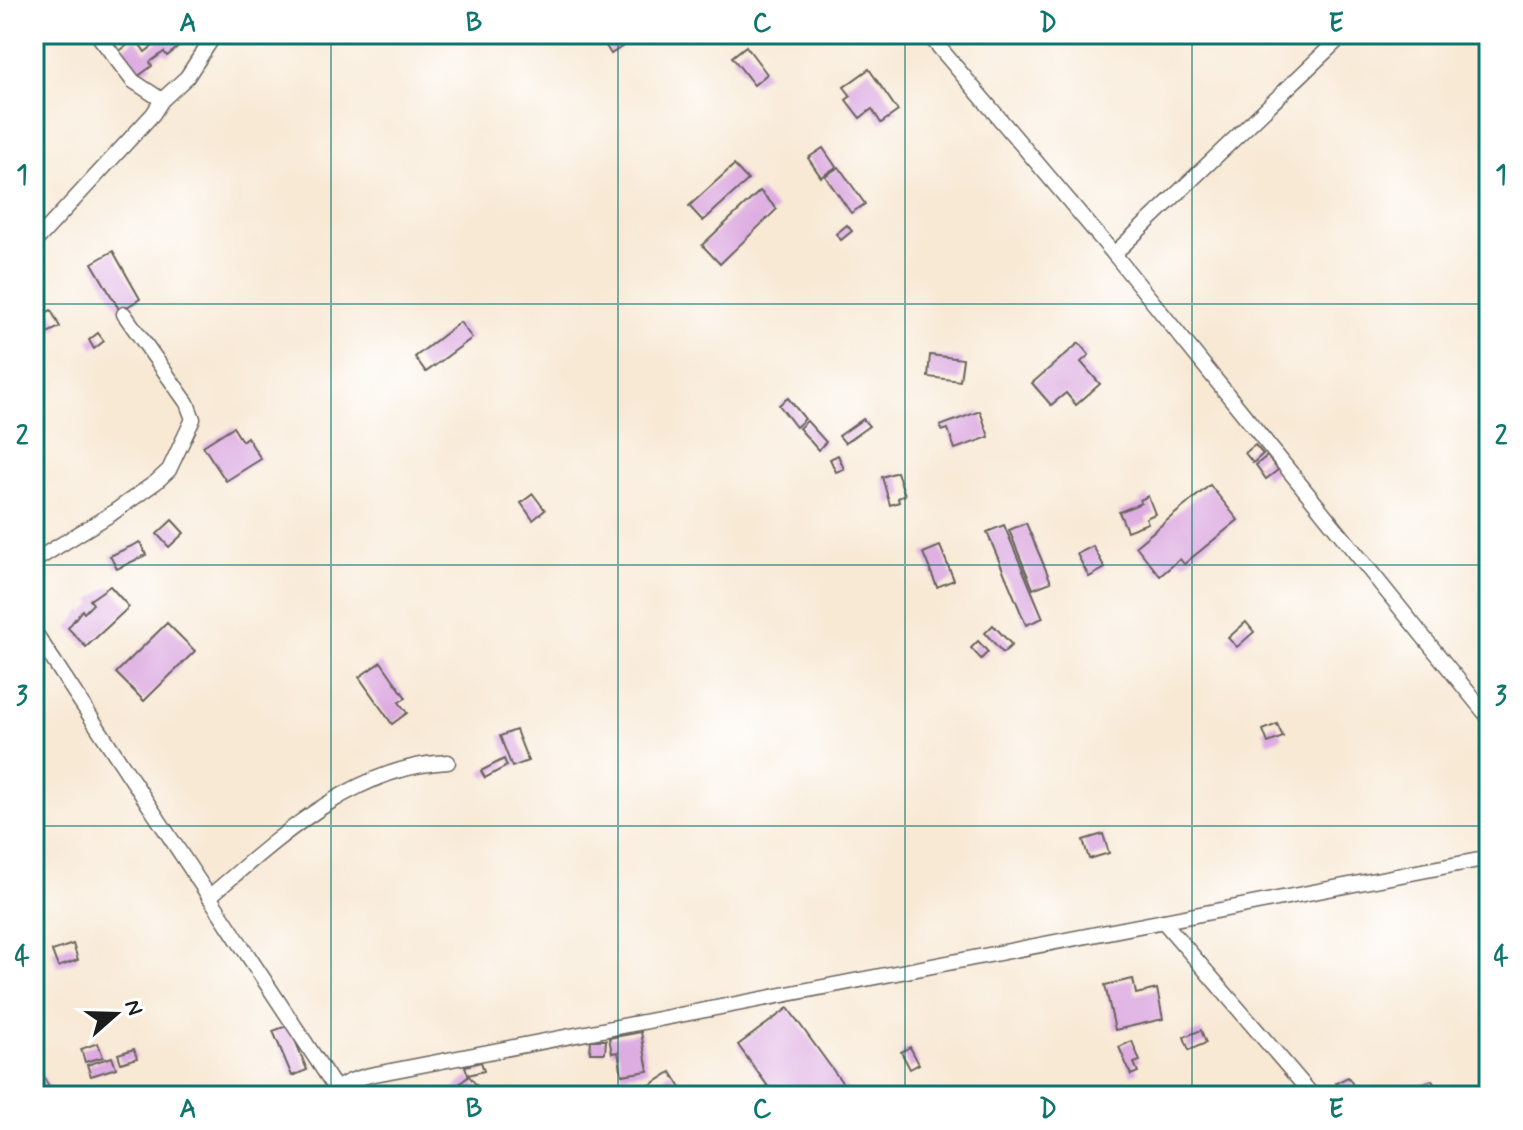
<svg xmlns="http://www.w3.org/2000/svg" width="1523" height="1130" font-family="Mynerve,sans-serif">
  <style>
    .building { fill: #ddace1 }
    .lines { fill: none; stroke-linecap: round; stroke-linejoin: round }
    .minor-casing { stroke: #69645d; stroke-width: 17 }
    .minor { stroke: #fff; stroke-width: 14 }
    .grid { fill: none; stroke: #0f766e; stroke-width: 2; stroke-opacity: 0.55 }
    .neatline { fill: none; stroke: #0f766e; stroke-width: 3 }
    .grid-label { font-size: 26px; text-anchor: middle; font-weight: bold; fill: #0f766e }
  </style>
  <rect width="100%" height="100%" fill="#fff"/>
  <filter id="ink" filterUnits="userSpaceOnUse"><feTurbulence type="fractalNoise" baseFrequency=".0125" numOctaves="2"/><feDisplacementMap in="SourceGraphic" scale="16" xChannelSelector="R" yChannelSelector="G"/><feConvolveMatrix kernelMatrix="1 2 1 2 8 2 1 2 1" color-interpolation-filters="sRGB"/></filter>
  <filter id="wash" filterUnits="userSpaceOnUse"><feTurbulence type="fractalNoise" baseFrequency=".006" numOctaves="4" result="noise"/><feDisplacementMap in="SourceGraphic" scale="32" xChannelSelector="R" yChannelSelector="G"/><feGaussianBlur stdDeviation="1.8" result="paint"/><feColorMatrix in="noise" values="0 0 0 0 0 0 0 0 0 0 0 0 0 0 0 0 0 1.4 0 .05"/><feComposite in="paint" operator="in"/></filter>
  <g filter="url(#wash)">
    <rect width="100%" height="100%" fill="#f8e9d5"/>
    <g id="blocks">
      <g class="building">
        <path d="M152 34H180L175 37 181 45 167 56 164 52 150 62 152 66 137 77 118 52 136 39 145 52 158 42Z"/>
        <path d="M601 34H637L638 36 611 54 599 35Z"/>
        <path d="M746 46 767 74 754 85 732 57Z"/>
        <path d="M869 69 898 111 881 123 872 109 860 118 846 100 851 96 844 87Z"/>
        <path d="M823 148 836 167 821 177 808 158Z"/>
        <path d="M734 165 748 180 703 221 689 206Z"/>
        <path d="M839 167 865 204 851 213 825 176Z"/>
        <path d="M760 191 777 209 720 264 702 245Z"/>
        <path d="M847 225 852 231 841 240 836 234Z"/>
        <path d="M113 251 140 299 120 311 92 263Z"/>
        <path d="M51 310 60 327 43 335 35 318Z"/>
        <path d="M460 322 472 338 426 372 415 357Z"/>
        <path d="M98 333 104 341 94 349 89 340Z"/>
        <path d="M1079 343 1089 355 1081 362 1100 384 1076 405 1066 393 1051 405 1032 383Z"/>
        <path d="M930 355 963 359 960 381 928 377Z"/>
        <path d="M788 398 805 419 796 427 779 405Z"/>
        <path d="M980 411 989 437 955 449 948 429 942 431 940 426Z"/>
        <path d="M863 419 869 426 845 443 839 436Z"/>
        <path d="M807 421 826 442 818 450 799 428Z"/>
        <path d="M233 427 242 441 247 437 261 459 226 481 203 446Z"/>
        <path d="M1255 445 1263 454 1253 463 1245 453Z"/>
        <path d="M838 455 844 469 836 472 830 459Z"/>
        <path d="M1267 456 1278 470 1266 479 1256 465Z"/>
        <path d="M897 472 905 495 898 498 899 502 890 505 882 477Z"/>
        <path d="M1210 485 1238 520 1184 564 1180 559 1160 576 1136 546Z"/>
        <path d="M533 494 545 510 533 520 521 503Z"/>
        <path d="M1148 496 1155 514 1146 518 1148 523 1127 531 1119 512 1141 503 1140 500Z"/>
        <path d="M172 520 184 533 169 547 157 534Z"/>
        <path d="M1026 523 1051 582 1033 589 1009 530Z"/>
        <path d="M1004 525 1043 618 1026 625 987 532Z"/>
        <path d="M140 542 146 555 117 569 110 556Z"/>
        <path d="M940 546 954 580 937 587 923 553Z"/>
        <path d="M1093 546 1105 568 1089 577 1077 554Z"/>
        <path d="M110 586 129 607 86 647 68 628 82 610 84 613 93 604 90 600Z"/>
        <path d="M1246 622 1254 632 1237 647 1228 638Z"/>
        <path d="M167 623 195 651 144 701 116 673Z"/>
        <path d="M993 625 1012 645 1003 653 985 633Z"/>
        <path d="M978 641 988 652 981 659 971 648Z"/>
        <path d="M381 662 406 698 399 702 407 713 392 724 359 677Z"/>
        <path d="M1277 724 1283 737 1268 743 1263 730Z"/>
        <path d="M516 730 528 761 512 767 500 736Z"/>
        <path d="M504 759 507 766 485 778 481 771Z"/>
        <path d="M1103 834 1109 853 1089 859 1083 840Z"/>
        <path d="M73 944 78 960 58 967 52 951Z"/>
        <path d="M1133 979 1136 994 1157 989 1163 1019 1115 1030 1105 985Z"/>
        <path d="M788 1008 852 1096H775L738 1045Z"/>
        <path d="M289 1025 307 1070 292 1076 273 1031Z"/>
        <path d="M1201 1030 1206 1043 1189 1050 1184 1037Z"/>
        <path d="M641 1032 648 1071 622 1075 618 1052 612 1053 609 1038Z"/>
        <path d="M591 1040H606L605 1053H590Z"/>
        <path d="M1132 1041 1140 1061 1134 1063 1138 1072 1131 1075 1119 1047Z"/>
        <path d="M98 1043 103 1057 85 1062 81 1049Z"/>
        <path d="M910 1047 919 1064 910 1069 901 1052Z"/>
        <path d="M134 1049 137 1058 121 1063 118 1054Z"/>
        <path d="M112 1057 116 1068 91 1076 87 1065Z"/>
        <path d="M34 1059 54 1096H34Z"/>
        <path d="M481 1062 484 1071 468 1075 465 1066Z"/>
        <path d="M671 1072 686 1096H633Z"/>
        <path d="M469 1076 485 1096H445Z"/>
        <path d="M1348 1077 1355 1088 1343 1095 1336 1083Z"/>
        <path d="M1432 1080 1438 1093 1429 1096H1414L1411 1088Z"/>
      </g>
    </g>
  </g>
  <g filter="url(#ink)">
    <use href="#blocks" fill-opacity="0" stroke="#69645d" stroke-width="2"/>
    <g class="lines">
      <defs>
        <g id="minor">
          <path d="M97 34 133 81 162 100"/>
          <path d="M928 34 1114 254 1489 718"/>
          <path d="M34 243 153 114 162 100 187 77 215 34"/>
          <path d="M1114 254 1344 34"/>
          <path d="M34 561 111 514 156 482 169 470 193 419 187 403 124 314"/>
          <path d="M34 631 336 1089"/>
          <path d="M209 897C277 839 354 766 448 762"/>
          <path d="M1163 921 1313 1096"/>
          <path d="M330 1096C340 1083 355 1079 370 1075L1489 858"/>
        </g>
      </defs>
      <use href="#minor" class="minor-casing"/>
      <use href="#minor" class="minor"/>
    </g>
  </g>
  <path class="grid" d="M331 34V1096M618 34V1096M905 34V1096M1192 34V1096M34 304H1489M34 565H1489M34 826H1489"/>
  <rect width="1523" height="1130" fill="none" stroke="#fff" stroke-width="88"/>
  <g transform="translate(116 1014) rotate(70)" stroke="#ffffff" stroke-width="6" paint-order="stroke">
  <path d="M0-6L14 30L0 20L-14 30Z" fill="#1c1c1c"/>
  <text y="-12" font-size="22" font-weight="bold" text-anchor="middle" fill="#1c1c1c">N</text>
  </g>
  <rect x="44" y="44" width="1435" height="1042" class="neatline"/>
  <g class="grid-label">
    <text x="188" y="31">A</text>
    <text x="474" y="31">B</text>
    <text x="762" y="31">C</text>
    <text x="1048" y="31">D</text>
    <text x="1336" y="31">E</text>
    <text x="22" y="183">1</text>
    <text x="1501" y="183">1</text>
    <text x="22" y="444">2</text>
    <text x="1501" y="444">2</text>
    <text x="22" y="704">3</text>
    <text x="1501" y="704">3</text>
    <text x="22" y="965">4</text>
    <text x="1501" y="965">4</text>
    <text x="188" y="1117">A</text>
    <text x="474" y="1117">B</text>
    <text x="762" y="1117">C</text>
    <text x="1048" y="1117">D</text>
    <text x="1336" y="1117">E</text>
  </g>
</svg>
